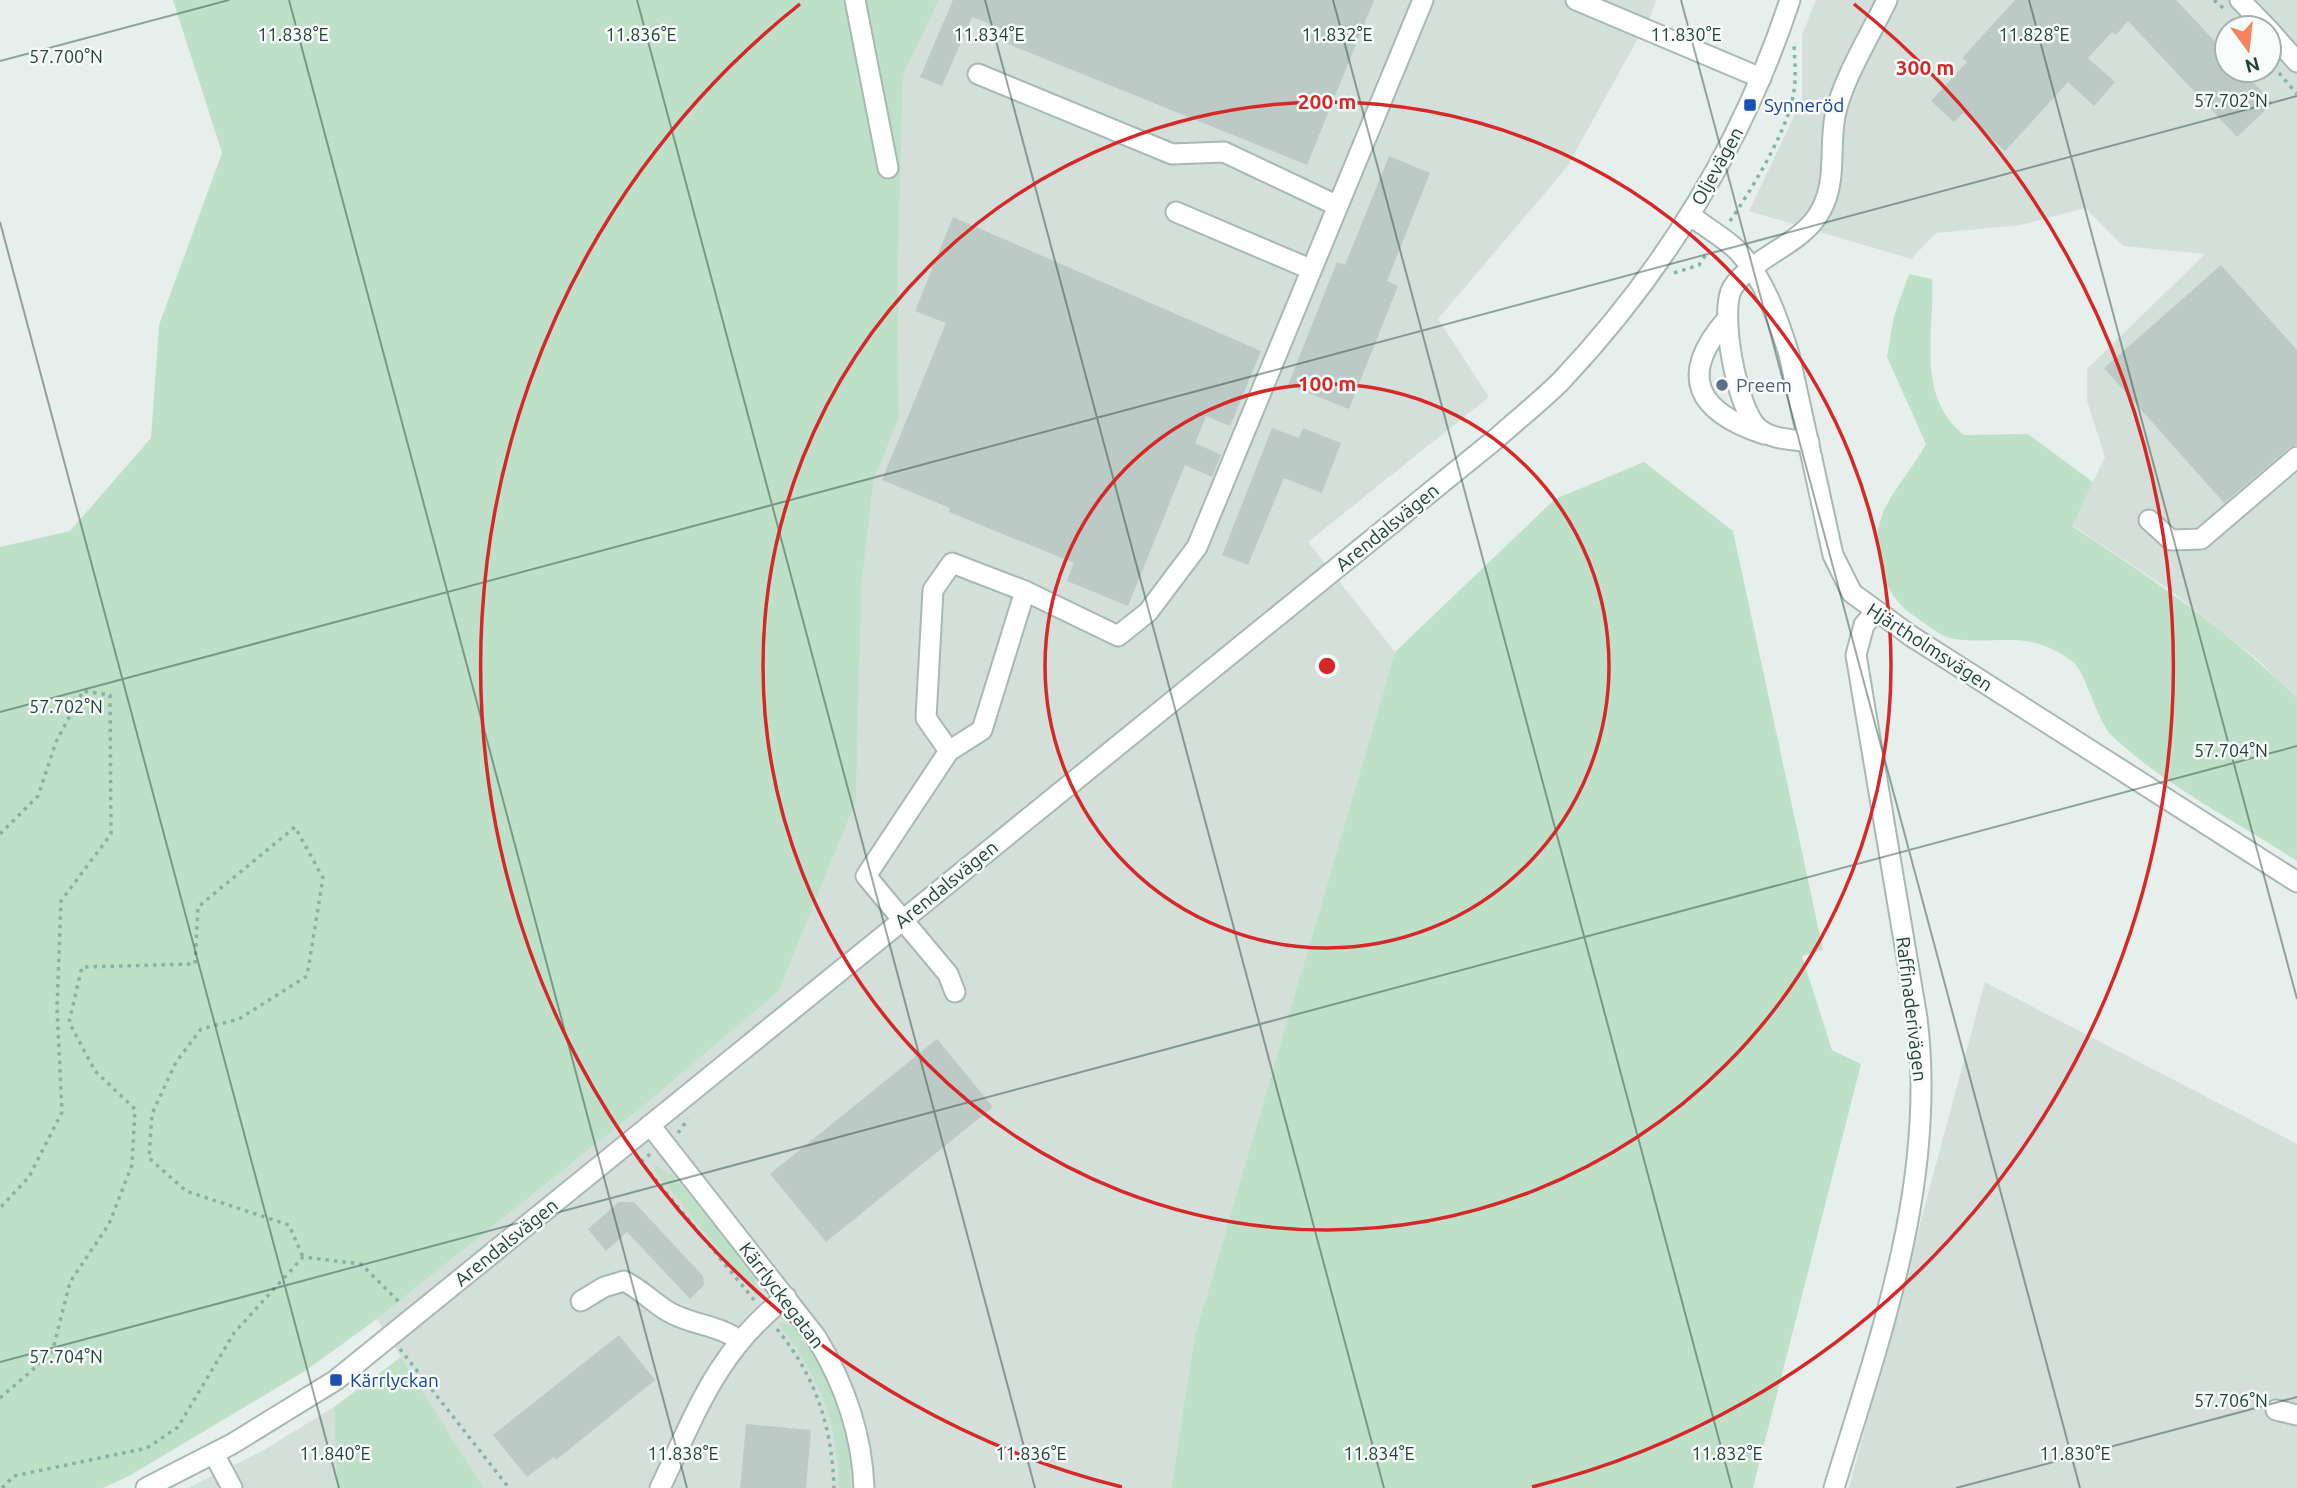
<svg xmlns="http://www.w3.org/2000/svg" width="2297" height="1488" font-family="Ubuntu,sans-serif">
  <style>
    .built { fill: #d4dfda; fill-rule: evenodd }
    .green { fill: #bfe0c8 }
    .building { fill: #bbcac4 }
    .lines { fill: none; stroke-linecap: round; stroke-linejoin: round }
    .minor-casing { stroke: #a8b8b2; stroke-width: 23 }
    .path { stroke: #86b3a5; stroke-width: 3.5; stroke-dasharray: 3.5 5; stroke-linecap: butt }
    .minor { stroke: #fff; stroke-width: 19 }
    .ticks { fill: none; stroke: #24423a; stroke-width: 2; stroke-opacity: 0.45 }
    .ring { fill: none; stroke: #d62828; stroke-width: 3.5 }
    .transit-dot { fill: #1a4fb4; stroke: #f7fbf9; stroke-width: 2.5 }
    .service-dot { fill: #5c6f8a; stroke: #f7fbf9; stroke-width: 2.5 }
    .labels { text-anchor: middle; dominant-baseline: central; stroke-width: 5; stroke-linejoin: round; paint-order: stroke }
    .transit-label { font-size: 19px; fill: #164399; stroke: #f7fbf9; text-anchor: start }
    .street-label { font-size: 19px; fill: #24423a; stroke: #f7fbf9 }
    .service-label { font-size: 19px; fill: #4e5e75; stroke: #f7fbf9; text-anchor: start }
    .ticks-label { font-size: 18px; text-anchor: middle; fill: #24423a; stroke: #f7fbf9; stroke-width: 5; stroke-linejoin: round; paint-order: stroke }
    .centre { fill: #d62828; stroke: #f7fbf9; stroke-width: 3.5 }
    .ring-label { font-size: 21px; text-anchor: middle; font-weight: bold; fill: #d62828; stroke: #f7fbf9; stroke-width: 5; stroke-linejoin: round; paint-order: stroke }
  </style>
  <rect width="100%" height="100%" fill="#e6efeb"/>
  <g class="built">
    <path d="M939 0H1656L1652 13 1567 167 1438 319 1489 397 1308 542 1395 652 1194 1339 1171 1488H484L377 1319 641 1108 779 991 856 801 862 581 874 480 899 417 898 276 903 76Z"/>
    <path d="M1816 0H2297V698L2258 660 2167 588 2072 525 2105 457 2087 401V369L2205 254 2123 246 2085 208 2021 225 1936 233 1911 259 1749 211 1802 99V35ZM2227 28H2269V70H2227Z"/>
    <path d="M1985 982 2297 1144V1488H1849Z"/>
    <path d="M334 1407 337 1488H188L262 1451Z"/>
  </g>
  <g class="green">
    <path d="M173 0H939L903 76 898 276 899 417 874 480 862 581 856 801 779 991 641 1108 377 1319 305 1371 129 1476 103 1488H0V547L70 531 151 438 159 325 222 153Z"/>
    <path d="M1909 274 1932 279C1935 332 1915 396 1964 435L2028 434 2093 482 2072 526C2152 578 2229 631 2297 698V861C2237 822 2164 785 2112 736 2096 720 2086 671 2072 661 2028 629 2001 645 1955 639 1942 638 1925 623 1914 616 1881 595 1867 541 1886 506 1897 485 1914 466 1926 444L1887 357 1894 316Z"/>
    <path d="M1644 462 1733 531 1823 950 1802 956 1832 1050 1861 1064 1753 1488H1171L1194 1339 1395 652 1555 499Z"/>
    <path d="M655 1165 673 1175 755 1276 757 1297 654 1170Z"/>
    <path d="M778 1323C813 1319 843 1410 847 1439 849 1455 850 1472 851 1488H839C837 1420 820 1377 778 1323Z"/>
    <path d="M401 1357 484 1488H337L334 1407Z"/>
  </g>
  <g class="building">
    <path d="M953 0H1374L1307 165 1003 42 1008 31 972 17 942 86 920 77Z"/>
    <path d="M2015 0H2176L2227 54V70H2242L2273 103 2237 137 2128 21 2116 35 2112 32 2088 58 2115 82 2094 106 2068 82 2005 151 1963 113 1954 122 1931 101 1967 62 1962 58Z"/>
    <path d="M1389 156 1430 173 1387 281 1398 286 1349 409 1288 385 1337 262 1345 265Z"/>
    <path d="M953 217 1261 351 1230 426 1206 416 1195 443 1221 455 1212 477 1185 465 1128 606 1067 581 1074 563 949 512 950 508 882 480 946 323 915 311Z"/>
    <path d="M2221 265 2297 350V444L2289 448 2224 503 2104 368Z"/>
    <path d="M1272 428 1299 438 1303 428 1341 443 1322 493 1284 478 1248 565 1222 555Z"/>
    <path d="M937 1039 993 1107 826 1242 770 1174Z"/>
    <path d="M619 1202H634L703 1276 704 1285 690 1299 627 1232 606 1251 588 1229Z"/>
    <path d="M619 1335 655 1380 556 1460 554 1457 527 1477 493 1435Z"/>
    <path d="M746 1424 811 1430 806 1488H740Z"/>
  </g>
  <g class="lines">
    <defs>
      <g id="minor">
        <path d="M855 0 888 168"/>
        <path d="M1576 0 1761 78"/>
        <path d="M2240 0 2267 28"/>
        <path d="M2269 30 2297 62"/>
        <path d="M978 74 1172 154 1224 152 1336 205"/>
        <path d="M1176 212 1310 269"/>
        <path d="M1690 215C1705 227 1725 238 1738 251 1764 278 1778 319 1789 354L1833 555 1852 593 1911 636 2297 882"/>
        <path d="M1727 319C1677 376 1697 412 1764 434"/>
        <path d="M1809 442C1791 439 1772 440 1758 428 1737 410 1718 309 1733 287 1755 255 1803 245 1821 210 1837 181 1829 148 1835 116 1842 80 1871 34 1887 0"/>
        <path d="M2149 520 2171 540 2201 539 2297 457"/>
        <path d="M949 751 926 718 933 590 952 563 1025 591"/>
        <path d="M955 992 948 974 866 876 949 751 982 730 1025 591 1118 636 1148 612 1197 547 1423 0"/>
        <path d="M650 1125 816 1337C844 1383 862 1434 864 1488"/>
        <path d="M581 1301 604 1287 624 1281C641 1289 653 1303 669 1312 691 1325 720 1325 740 1341"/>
        <path d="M2276 1410 2297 1415"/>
        <path d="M214 1454 232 1488"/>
        <path d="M146 1488 232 1444 336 1380 1497 438C1518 419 1541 401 1561 381 1664 272 1743 143 1790 0"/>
        <path d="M660 1488C697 1411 716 1352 786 1297"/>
        <path d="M1834 1488C1881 1334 1937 1181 1917 1018L1856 655 1864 625 1875 612"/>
      </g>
    </defs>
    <use href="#minor" class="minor-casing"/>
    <g class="path">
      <path d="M2214 0 2223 8"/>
      <path d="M2279 73 2297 94"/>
      <path d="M1730 221C1750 192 1782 139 1791 105 1797 85 1795 65 1794 45"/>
      <path d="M1674 273 1699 265 1709 250"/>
      <path d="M0 834 38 796 56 742 83 691 110 695 111 834 61 901 57 1008 62 1112 29 1177 0 1208"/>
      <path d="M678 1133 688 1119"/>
      <path d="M650 1154 641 1162 755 1301"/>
      <path d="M777 1329C816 1377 832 1427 834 1488"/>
      <path d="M400 1349 509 1488"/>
      <path d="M0 1398 52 1353 70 1282 109 1224 132 1165 135 1109 95 1071 69 1022 82 967 195 964 198 907 295 827 323 878 307 976 239 1019 201 1029 176 1062 152 1114 149 1158 186 1191 289 1225 303 1257"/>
      <path d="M2 1488 14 1476 147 1448 178 1427 234 1333 303 1257 361 1264 400 1303"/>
    </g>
    <use href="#minor" class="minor"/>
  </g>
  <path class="ticks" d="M289 0 687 1488M637 0 1035 1488M985 0 1384 1488M1333 0 1732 1488M1681 0 2080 1488M2029 0 2297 999M0 61 229 0M0 222 339 1488M0 712 2297 96M0 1362 2297 746M1956 1488 2297 1397"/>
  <g class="ring">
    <circle cx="1327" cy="666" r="282"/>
    <circle cx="1327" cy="666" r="564"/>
    <path d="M1122 1487A846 846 0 0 1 800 4M1854 4A846 846 0 0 1 1532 1487"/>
  </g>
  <g class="transit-dot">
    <rect x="1743" y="98" width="14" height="14" rx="3.5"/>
    <rect x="329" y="1373" width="14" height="14" rx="3.5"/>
  </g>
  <circle class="service-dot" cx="1722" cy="385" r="7"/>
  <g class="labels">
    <g class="transit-label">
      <text x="1764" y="105">Synneröd</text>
      <text x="350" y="1380">Kärrlyckan</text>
    </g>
    <g class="street-label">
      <text transform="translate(1717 166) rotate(-61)">Oljevägen</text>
      <text transform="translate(1387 527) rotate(-39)">Arendalsvägen</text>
      <text transform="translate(1930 647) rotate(33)">Hjärtholmsvägen</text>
      <text transform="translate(946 884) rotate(-39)">Arendalsvägen</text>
      <text transform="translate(1912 1009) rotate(83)">Raffinaderivägen</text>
      <text transform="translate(506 1242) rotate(-39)">Arendalsvägen</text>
      <text transform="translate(782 1295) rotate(53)">Kärrlyckegatan</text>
    </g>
    <g class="service-label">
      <text x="1736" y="385">Preem</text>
    </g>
  </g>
  <g class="ticks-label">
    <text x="293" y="41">11.838°E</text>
    <text x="641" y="41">11.836°E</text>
    <text x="989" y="41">11.834°E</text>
    <text x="1337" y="41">11.832°E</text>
    <text x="1686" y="41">11.830°E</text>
    <text x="2034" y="41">11.828°E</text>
    <text x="66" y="63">57.700°N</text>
    <text x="2231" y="107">57.702°N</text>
    <text x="66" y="713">57.702°N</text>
    <text x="2231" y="757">57.704°N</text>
    <text x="66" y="1363">57.704°N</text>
    <text x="2231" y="1407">57.706°N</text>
    <text x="335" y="1460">11.840°E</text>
    <text x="683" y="1460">11.838°E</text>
    <text x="1031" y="1460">11.836°E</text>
    <text x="1379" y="1460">11.834°E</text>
    <text x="1727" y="1460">11.832°E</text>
    <text x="2075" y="1460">11.830°E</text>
  </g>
  <circle cx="1327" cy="666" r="10" class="centre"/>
  <g class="ring-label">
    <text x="1925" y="75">300 m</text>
    <text x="1327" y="109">200 m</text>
    <text x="1327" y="391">100 m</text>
  </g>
  <g transform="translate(2248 49) rotate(165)"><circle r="33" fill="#f7fbf9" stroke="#a3b1ad" stroke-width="2"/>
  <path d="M0-5L12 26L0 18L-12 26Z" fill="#f4845f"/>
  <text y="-10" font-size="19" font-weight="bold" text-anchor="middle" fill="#24423a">N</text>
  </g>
</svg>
